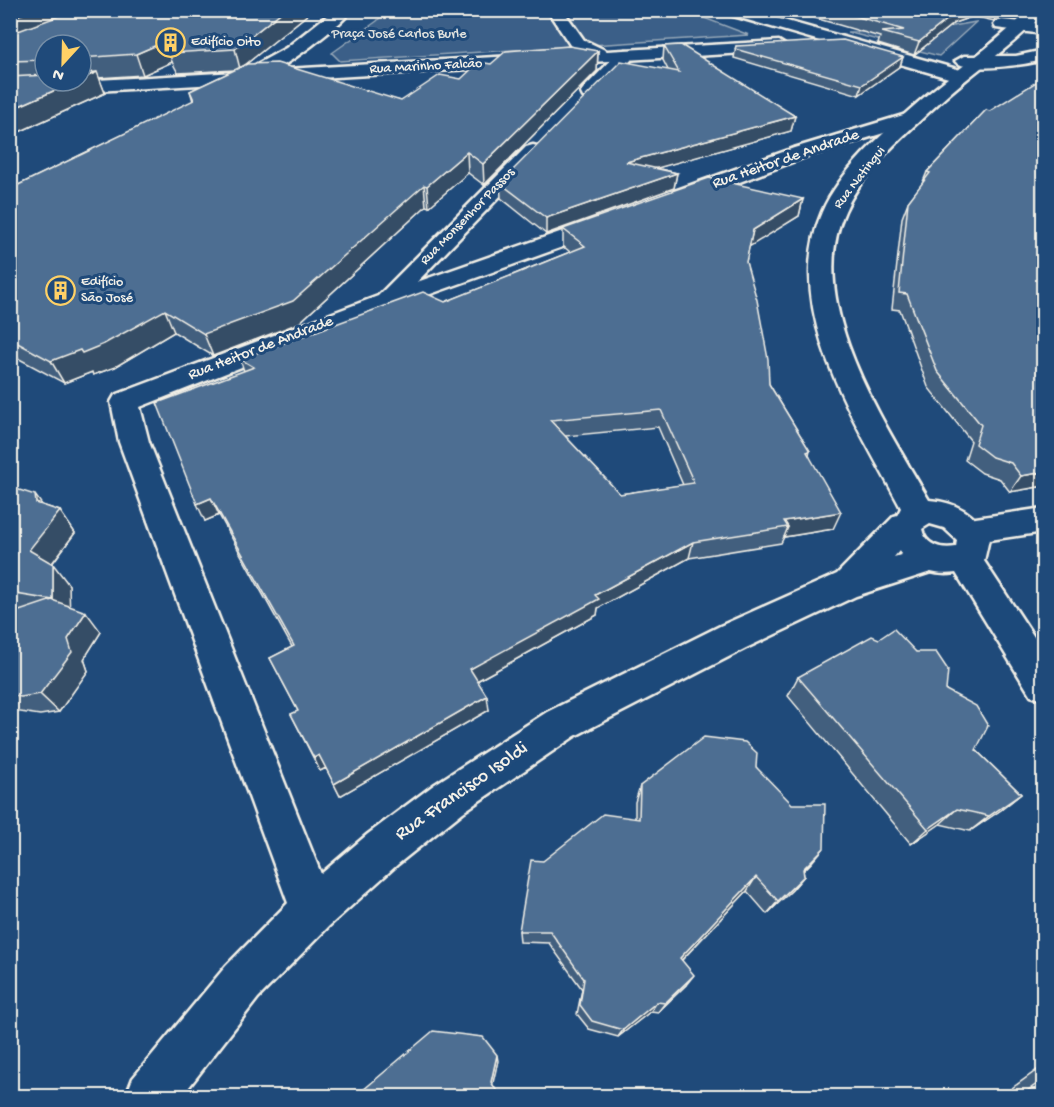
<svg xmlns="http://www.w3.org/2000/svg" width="1054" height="1107" font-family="'Gochi Hand',sans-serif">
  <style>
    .green { fill: #3a5f88; stroke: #97a8b8; stroke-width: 1.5 }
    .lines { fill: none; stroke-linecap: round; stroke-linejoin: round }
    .pedestrian-casing { stroke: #f4f1e8; stroke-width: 5 }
    .minor-casing { stroke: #f4f1e8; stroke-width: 5 }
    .tertiary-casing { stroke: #f4f1e8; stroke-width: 5 }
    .pedestrian { fill: #1f4a7a; fill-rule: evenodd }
    .minor { fill: #1f4a7a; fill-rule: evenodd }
    .tertiary { fill: #1f4a7a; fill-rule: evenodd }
    .wall { fill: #425f7e; stroke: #f4f1e8; stroke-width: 1.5; fill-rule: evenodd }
    .shaded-wall { fill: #364d66; stroke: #f4f1e8; stroke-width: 1.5 }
    .building { fill: #4d6e92; stroke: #f4f1e8; stroke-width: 1.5; fill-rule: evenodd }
    .labels { text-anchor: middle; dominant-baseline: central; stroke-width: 6; stroke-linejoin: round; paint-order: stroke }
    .far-park-label { font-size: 14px; fill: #e1e2de; stroke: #1f4a7a }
    .far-poi-label { font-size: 14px; fill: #f4f1e8; stroke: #1f4a7a; text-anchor: start }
    .far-street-label { font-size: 14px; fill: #f4f1e8; stroke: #1f4a7a }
    .street-label { font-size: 16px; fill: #f4f1e8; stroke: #1f4a7a }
    .near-street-label { font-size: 20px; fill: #f4f1e8; stroke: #1f4a7a }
  </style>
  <rect width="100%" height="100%" fill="#1f4a7a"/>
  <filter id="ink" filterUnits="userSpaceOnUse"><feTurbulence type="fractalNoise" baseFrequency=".0167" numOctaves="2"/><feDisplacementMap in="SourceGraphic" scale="12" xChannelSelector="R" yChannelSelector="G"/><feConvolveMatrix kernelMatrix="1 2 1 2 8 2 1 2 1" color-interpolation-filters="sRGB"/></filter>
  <g filter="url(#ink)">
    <g class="green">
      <path d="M387 10 686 11 749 35 340 61 332 53 377 21Z"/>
      <path d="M976 22 939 56 847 32H919Z"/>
    </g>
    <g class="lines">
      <defs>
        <path id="pedestrian" d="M547 10H563L584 40 607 51 779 41 787 46 779 51 10 96V85L582 52 572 48Z"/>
        <g id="minor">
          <path d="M334 10H352C336 31 252 94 228 88L225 84 228 80 286 48Z"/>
          <path d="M721 10H748L964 71 967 75 964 79H952L723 13Z"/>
          <path d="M1002 20 1044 24V34L996 28 994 25 996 22Z"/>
          <path d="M626 50 632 51 635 55 632 59 597 97H583L581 93 583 89 620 51Z"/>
          <path d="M1044 50V60C1028 64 965 74 955 61L964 56H1016Z"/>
          <path d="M910 113 920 119 917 123 808 156 690 201H674L671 196 674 191 794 148Z"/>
          <path d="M533 145 540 147 543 151 540 155 417 282 597 219H613L616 224 613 229 394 307 140 407 149 442 321 874 368 834 435 784 547 712 720 626 837 574 894 516 905 513 916 516 921 525 894 557 931 546 943 550 948 559 943 568 856 596 746 648 575 736 463 812 398 864 329 926 258 998 182 1096H126L133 1078 226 966 288 903 119 442 111 402 115 395 378 296 526 147Z"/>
          <path d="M1044 508V532L969 543 958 540 953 531 958 522 969 519Z"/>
        </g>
        <path id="tertiary" d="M1029 10H1044V13C1012 47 974 71 940 102 907 133 864 168 845 211 803 303 884 422 929 500 957 502 976 514 989 539L984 561 1044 652V700L1031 696 956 573C926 578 894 560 890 529L901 508C857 424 780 309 822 212 840 171 881 135 914 106 951 73 994 46 1029 10ZM930 524 944 528 957 540 956 547C941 550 925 545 922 529Z"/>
      </defs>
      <use href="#pedestrian" class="pedestrian-casing"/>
      <use href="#minor" class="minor-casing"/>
      <use href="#tertiary" class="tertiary-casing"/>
      <use href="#pedestrian" class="pedestrian"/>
      <use href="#minor" class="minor"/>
      <use href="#tertiary" class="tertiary"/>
    </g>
    <g class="wall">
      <path d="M10 10H313L245 65 401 101 461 79 491 64 598 51 597 71 484 185 468 173 429 207 426 206 299 323 213 356 174 332 115 367 93 375 92 372 64 383 10 354V189L193 101 190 91 235 70 178 73 172 62 143 75 99 78 105 93 10 136ZM45 45H81V81H45Z"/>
      <path d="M788 10H1026L1016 19 1002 18 994 21 974 16 954 23 914 55 878 44 880 37Z"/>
      <path d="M664 46 795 116 791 131 656 168 677 173 674 188 546 234 501 198 500 183 668 70 663 60Z"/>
      <path d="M736 46 903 57 900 66 859 95 734 58Z"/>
      <path d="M986 110 1044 486 1010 492 1000 479 982 473 965 460 971 441 928 387 900 310 892 309 902 218 908 202 922 184 927 172Z"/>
      <path d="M803 199 799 216 749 246 746 262 769 384 810 451 809 455 833 529 784 537 781 543 689 558 598 608 597 615 477 681 489 710 340 796 326 768 320 771 291 714 298 711 270 658 292 647 219 515 205 521 244 371 240 359 445 302 570 252 563 246V229ZM658 427 683 485 620 494 565 436Z"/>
      <path d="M10 487 42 505 60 511 75 533 52 564 69 585V606L101 632 84 659 88 671 59 712 40 715 14 711 10 714V614L17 612 10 611Z"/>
      <path d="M916 652 946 690 976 750 1021 794 1001 810 970 831 940 824 911 844 788 696 798 677Z"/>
      <path d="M756 767 812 862 803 871 804 876 792 890 767 914 747 891 682 960 686 985 658 1012 651 1011 618 1037 589 1029 577 1014 582 989 549 943 520 942 519 931 543 861 635 819V802L640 786Z"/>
      <path d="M1044 1065V1096H1001Z"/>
    </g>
    <g class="shaded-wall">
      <path d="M33 10H84L10 41V18Z"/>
      <path d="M284 10H313L240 69 235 49Z"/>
      <path d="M976 10 974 16 954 23 914 55 919 42 958 11Z"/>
      <path d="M998 10H1005L1002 18 994 21Z"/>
      <path d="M1020 10H1026L1016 19Z"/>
      <path d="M166 41 172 62 143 75 136 54Z"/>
      <path d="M598 51 597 71 484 185 483 164Z"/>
      <path d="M903 57 900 66 859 95 862 85Z"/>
      <path d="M97 72 105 93 10 136V110L76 81H81V79Z"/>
      <path d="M795 116 791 131 625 177 626 162Z"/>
      <path d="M467 152 468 173 429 207 427 186Z"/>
      <path d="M677 173 674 188 546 234V218Z"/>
      <path d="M424 185 426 206 299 323 213 356 204 334Z"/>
      <path d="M803 199 799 216 749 247 753 230Z"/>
      <path d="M165 310 174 332 115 367 93 375 92 372 64 383 51 361Z"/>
      <path d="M1044 472V486L1010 492 1021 476Z"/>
      <path d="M35 495 50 516 60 511 75 533 46 571 29 550 36 503Z"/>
      <path d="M211 498 219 515 205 521 197 504Z"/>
      <path d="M841 512 833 529 784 537 788 527 784 521Z"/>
      <path d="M693 542 689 558 598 608 597 615 471 684 470 669 595 595Z"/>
      <path d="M53 564 69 585 70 620 53 600Z"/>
      <path d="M86 612 101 632 84 659 88 671 59 712 40 694 68 639Z"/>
      <path d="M487 696 489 710 340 796 334 784Z"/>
      <path d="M10 708 14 711 10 714Z"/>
      <path d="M319 755 326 768 320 771 314 758Z"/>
      <path d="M1021 794 1001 810 970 831 989 816Z"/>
      <path d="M957 809 940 824 911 844 928 829Z"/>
      <path d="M824 848 812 862 791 883 803 869Z"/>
      <path d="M804 876 792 890 767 914 778 901Z"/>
      <path d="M756 877 747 891 673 969 680 958Z"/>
      <path d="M694 975 686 985 658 1012 665 1003Z"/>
      <path d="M657 1002 651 1011 618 1037 623 1030Z"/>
      <path d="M497 1055 498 1061 492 1087 491 1082Z"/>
    </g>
    <g class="building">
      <path d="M10 10H33L10 18Z"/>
      <path d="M72 10H284L235 49 171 53 166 41 136 54 81 58V45H45V60L10 61V34L67 13Z"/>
      <path d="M834 10H959L919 42 882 32 904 30Z"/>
      <path d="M843 40 903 57 862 85 735 49 736 46Z"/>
      <path d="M681 45 795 116 626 162 677 173 546 218 500 183 621 61 679 72 664 46Z"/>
      <path d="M569 46 598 51 483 164 467 152 427 186 424 185 293 301 204 334 165 310 104 344 82 353 80 350 51 361 10 339V189L194 100 190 91 247 64 277 63 401 101 440 75 461 79 479 62 491 64 506 51Z"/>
      <path d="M97 72 81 79V73Z"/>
      <path d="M45 75V81H76L10 110V77Z"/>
      <path d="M1044 77V472L1021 476 1011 463 992 457 975 444 981 425 937 371 907 294 899 293 908 202 930 173 927 172 986 110 990 111Z"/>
      <path d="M709 178 803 199 753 230 746 262 757 300 768 359 769 384 810 451 807 452 841 512 784 521 788 527 693 542 595 595 599 599 470 669 487 696 334 784 319 755 314 758 291 714 298 711 270 658 294 646 211 498 197 504 157 403 254 367 240 359 393 303 423 292 445 302 585 246 563 229ZM661 410 694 483 620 494 550 420Z"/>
      <path d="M10 487 35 495 36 503 60 511 29 550 53 564V600L10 593Z"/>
      <path d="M52 600 86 612 68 639 72 652 40 694 21 697 10 695V614Z"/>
      <path d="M894 629 916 652H936L948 670 946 690 976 706 988 726 976 750 1021 794 989 816 957 809 928 829 798 677 872 636 879 639Z"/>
      <path d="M704 737 745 742 757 753 756 767 792 804H825L824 848 803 869 804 876 778 901 756 877 680 958 694 975 665 1003 657 1002 623 1030 592 1021 580 1005 584 979 550 931H519L531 860 543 861 603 814 639 819 640 786Z"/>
      <path d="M433 1031 483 1037 497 1055 491 1082 500 1096H356Z"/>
      <path d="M1044 1079V1096H1020Z"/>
    </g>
  </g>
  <defs>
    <symbol id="building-ring" viewBox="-11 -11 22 22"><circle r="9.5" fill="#1f4a7a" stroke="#ffd166" stroke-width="1.5"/><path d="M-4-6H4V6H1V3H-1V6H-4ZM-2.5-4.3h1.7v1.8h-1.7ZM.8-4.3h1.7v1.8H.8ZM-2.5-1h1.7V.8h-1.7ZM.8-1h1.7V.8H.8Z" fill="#ffd166"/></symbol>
  </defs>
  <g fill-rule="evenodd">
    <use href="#building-ring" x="154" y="26" width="33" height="33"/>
    <use href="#building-ring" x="44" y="274" width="33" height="33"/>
  </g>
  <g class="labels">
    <g class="far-park-label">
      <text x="399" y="34">Praça José Carlos Burle</text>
    </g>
    <g class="far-poi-label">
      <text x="191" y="42">Edifício Oito</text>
      <text x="81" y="282">Edifício<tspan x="81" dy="16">São José</tspan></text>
    </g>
    <g class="far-street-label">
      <text transform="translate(426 67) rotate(-3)">Rua Marinho Falcão</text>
      <text transform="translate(860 178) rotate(-52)">Rua Natingui</text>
      <text transform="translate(468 217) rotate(-46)">Rua Monsenhor Passos</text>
    </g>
    <g class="street-label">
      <text transform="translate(786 160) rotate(-19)">Rua Heitor de Andrade</text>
      <text transform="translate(261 349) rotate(-21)">Rua Heitor de Andrade</text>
    </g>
    <g class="near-street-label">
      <text transform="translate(462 792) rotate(-35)">Rua Francisco Isoldi</text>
    </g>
  </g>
  <rect width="1054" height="1107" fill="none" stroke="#1f4a7a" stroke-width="36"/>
  <rect x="18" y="18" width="1018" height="1071" fill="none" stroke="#f4f1e8" stroke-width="2" filter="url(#ink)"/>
  <g transform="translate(63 63) rotate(202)"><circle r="28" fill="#1f4a7a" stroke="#748da6" stroke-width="1.5"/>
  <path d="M0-4.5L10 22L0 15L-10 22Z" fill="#ffd166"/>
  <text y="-9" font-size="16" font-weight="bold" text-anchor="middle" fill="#f4f1e8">N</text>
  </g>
</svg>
